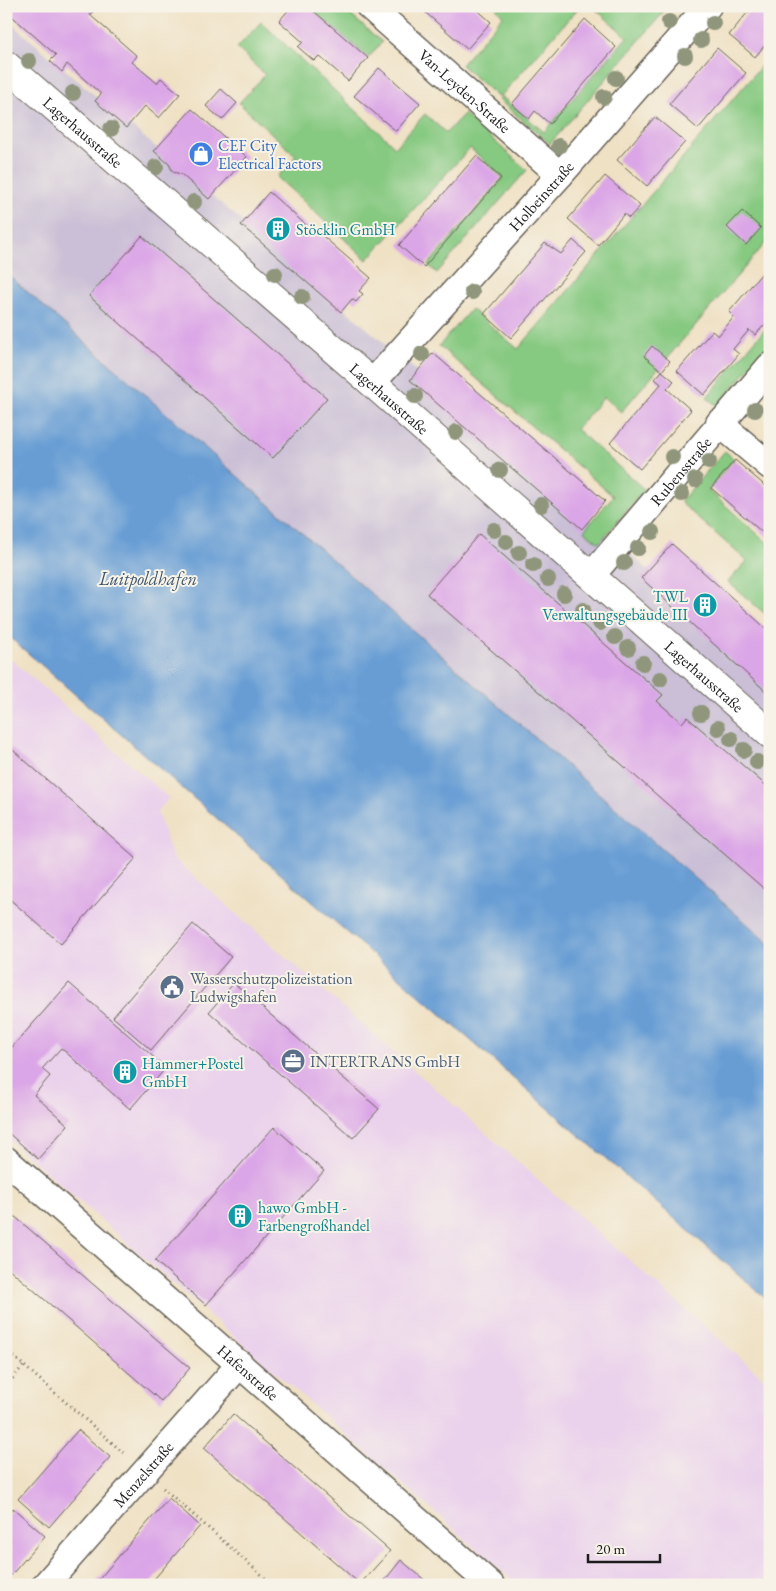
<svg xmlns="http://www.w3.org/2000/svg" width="776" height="1591" font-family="'EB Garamond',serif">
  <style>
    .built { fill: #ead1ec }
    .industrial { fill: #cabfd6 }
    .green { fill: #86c981; stroke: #51724e }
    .water { fill: #679dd4; stroke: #425c78 }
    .building { fill: #dba6e7 }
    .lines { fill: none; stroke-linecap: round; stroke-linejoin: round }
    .minor-casing { stroke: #666157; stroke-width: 29 }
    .tertiary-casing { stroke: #666157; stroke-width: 30 }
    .path { stroke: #666157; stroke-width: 3; stroke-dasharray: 1 4; stroke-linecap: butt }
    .minor { stroke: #fff; stroke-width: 26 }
    .tertiary { stroke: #fff; stroke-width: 28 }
    .tree { fill: #8f967b }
    .labels { text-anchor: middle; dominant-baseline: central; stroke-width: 4; stroke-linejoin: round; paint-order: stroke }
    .street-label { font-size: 16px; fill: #1c1c1c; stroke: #f7f3e8 }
    .shop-label { font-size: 16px; fill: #366cbe; stroke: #f7f3e8; text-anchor: start }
    .culture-label { font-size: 16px; fill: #0d838f; stroke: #f7f3e8; text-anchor: start }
    .service-label { font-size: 16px; fill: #4e5e75; stroke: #f7f3e8; text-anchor: start }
    .water-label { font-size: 18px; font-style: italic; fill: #3e566f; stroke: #f7f3e8 }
  </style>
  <rect width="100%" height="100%" fill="#f7f3e8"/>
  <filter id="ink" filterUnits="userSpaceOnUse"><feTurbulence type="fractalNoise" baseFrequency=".02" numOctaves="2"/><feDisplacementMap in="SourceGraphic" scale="10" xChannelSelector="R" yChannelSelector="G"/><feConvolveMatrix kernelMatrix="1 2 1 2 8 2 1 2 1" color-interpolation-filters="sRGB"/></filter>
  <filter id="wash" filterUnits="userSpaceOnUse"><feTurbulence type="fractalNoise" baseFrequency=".0096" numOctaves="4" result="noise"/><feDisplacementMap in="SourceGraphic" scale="20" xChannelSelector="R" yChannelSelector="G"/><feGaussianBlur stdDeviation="1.12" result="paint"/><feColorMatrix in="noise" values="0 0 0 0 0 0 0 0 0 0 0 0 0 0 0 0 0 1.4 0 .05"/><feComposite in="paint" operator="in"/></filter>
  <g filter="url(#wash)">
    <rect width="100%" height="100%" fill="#efe1c4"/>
    <path class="built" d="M6 655 169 798 157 812 173 858 770 1384V1585H518L6 1137Z"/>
    <path class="industrial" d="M6 19 770 674V944L6 273Z"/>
    <g class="green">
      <path d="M308 6H340L382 42 368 58Z"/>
      <path d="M495 6H580L499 98 461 65 503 16Z"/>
      <path d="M592 6H669L550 144 499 100 502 97 544 132 627 37Z"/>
      <path d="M261 22 395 147 425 114 446 133 464 114 527 170 437 273 428 265 503 178 470 148 367 260 277 177 296 156 239 103 265 75 237 48Z"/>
      <path d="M770 56V238L621 412 604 397 576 429 645 490 599 543 584 531 613 496 439 346 471 309 518 349Z"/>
      <path d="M770 323V344L717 406 707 397Z"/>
      <path d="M725 451 734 459 708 490 770 545V618L728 582 747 561 680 502Z"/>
    </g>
    <path class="water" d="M6 273 770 944V1302L6 634Z"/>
    <g id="blocks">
      <g class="building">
        <path d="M6 6H97L90 15 137 56 132 62 157 83 161 78 180 94 159 118 145 106 126 128 95 101 101 94 67 64 62 72 50 61 56 55 6 11Z"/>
        <path d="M292 6H308L368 58 348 81 319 56 314 61 298 47 303 42 279 21Z"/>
        <path d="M418 6H473L491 22 467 49Z"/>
        <path d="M753 6 770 7V39L755 57 729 35Z"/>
        <path d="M585 19 616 47 550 124 535 111 529 119 512 104Z"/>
        <path d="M717 48 746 73 698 129 669 104Z"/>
        <path d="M379 68 420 103 396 131 354 96Z"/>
        <path d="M221 89 237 103 222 120 206 106Z"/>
        <path d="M192 109 247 157 209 199 181 174 173 172 169 164 154 151Z"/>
        <path d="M655 117 685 142 647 186 617 160Z"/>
        <path d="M476 156 501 178 424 267 399 245Z"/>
        <path d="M605 176 640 206 629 218 624 214 598 245 568 219Z"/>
        <path d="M269 192 315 233 317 231 371 278 359 291 363 294 356 302 352 299 341 312 241 225Z"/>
        <path d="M742 211 761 228 746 245 727 227Z"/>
        <path d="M142 236 327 398 273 458 89 296Z"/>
        <path d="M573 240 586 252 511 338 484 314 545 243 561 254Z"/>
        <path d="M762 273 770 280V319L755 335 749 330 733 349 739 354 704 395 677 371 712 331 718 336 734 317 729 312Z"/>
        <path d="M652 346 670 361 662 371 644 356Z"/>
        <path d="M433 353 605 501 582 529 410 380Z"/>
        <path d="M662 371 674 381 667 389 691 410 640 469 610 443 661 384 655 379Z"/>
        <path d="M735 460 770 490V539L711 488Z"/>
        <path d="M479 534 663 695 657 701 682 723 687 717 770 789V894L427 594Z"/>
        <path d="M672 544 770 632V695L641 578Z"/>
        <path d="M6 744 136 858 61 944 6 896Z"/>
        <path d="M193 924 231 957 151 1050 113 1017Z"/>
        <path d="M69 983 166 1068 130 1109 61 1048 42 1069 50 1076 34 1095 68 1125 38 1159 6 1131V1054Z"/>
        <path d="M234 983 379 1109 353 1138 209 1012Z"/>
        <path d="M274 1127 324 1171 206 1305 155 1261Z"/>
        <path d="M13 1215 190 1368 161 1401 6 1266V1222Z"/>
        <path d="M233 1414 390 1551 360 1584 204 1448Z"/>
        <path d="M78 1430 110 1457 49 1527 18 1499Z"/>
        <path d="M169 1498 200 1526 155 1578 149 1585H94Z"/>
        <path d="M13 1508 45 1536 6 1581V1516Z"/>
        <path d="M401 1560 421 1577 430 1585H381Z"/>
      </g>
    </g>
  </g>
  <g filter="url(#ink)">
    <use href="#blocks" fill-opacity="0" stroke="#666157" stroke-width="1"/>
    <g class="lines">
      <defs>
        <g id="minor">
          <path id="s1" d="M369 6 560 175"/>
          <path id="s2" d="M372 383 560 175 708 6"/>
          <path d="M719 423 770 466"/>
          <path id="s3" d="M591 576 770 366"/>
          <path id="s4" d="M6 1160 491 1585"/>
          <path id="s5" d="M45 1585 240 1364"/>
        </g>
        <g id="tertiary">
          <path id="s6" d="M6 65 372 383 770 734"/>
        </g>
      </defs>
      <use href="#minor" class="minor-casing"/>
      <use href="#tertiary" class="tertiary-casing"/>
      <g class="path">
        <path d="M6 1350 126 1455"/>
        <path d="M6 1386 24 1365"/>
        <path d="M163 1488 273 1585"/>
      </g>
      <use href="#minor" class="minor"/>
      <use href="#tertiary" class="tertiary"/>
    </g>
    <g class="tree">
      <circle cx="669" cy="22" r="8"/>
      <circle cx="713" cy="23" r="8"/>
      <circle cx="701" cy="40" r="8"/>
      <circle cx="685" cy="56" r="8"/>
      <circle cx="29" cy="61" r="8"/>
      <circle cx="616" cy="78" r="8"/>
      <circle cx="73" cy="93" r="8"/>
      <circle cx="604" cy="97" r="8"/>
      <circle cx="111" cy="129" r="8"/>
      <circle cx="559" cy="146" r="8"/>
      <circle cx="156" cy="167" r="8"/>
      <circle cx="194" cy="202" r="8"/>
      <circle cx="275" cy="274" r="8"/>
      <circle cx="472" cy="292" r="8"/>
      <circle cx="302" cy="297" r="8"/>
      <circle cx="422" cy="354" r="8"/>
      <circle cx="415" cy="396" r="8"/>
      <circle cx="755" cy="410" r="8"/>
      <circle cx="456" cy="432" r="8"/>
      <circle cx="672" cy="457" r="8"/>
      <circle cx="709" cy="462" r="8"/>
      <circle cx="500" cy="470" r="8"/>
      <circle cx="695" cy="480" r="8"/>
      <circle cx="682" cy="494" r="8"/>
      <circle cx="541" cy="505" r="8"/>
      <circle cx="494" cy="530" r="8"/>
      <circle cx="652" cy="532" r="8"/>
      <circle cx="506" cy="542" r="8"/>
      <circle cx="638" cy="548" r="8"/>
      <circle cx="519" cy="553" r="8"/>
      <circle cx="624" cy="563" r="8"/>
      <circle cx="533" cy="565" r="8"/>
      <circle cx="548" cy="579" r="8"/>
      <circle cx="564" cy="594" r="8"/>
      <circle cx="583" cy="610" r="8"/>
      <circle cx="600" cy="623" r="8"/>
      <circle cx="615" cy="637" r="8"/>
      <circle cx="628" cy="648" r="8"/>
      <circle cx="643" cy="663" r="8"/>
      <circle cx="660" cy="679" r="8"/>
      <circle cx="701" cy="713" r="8"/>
      <circle cx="718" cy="728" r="8"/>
      <circle cx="731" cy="739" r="8"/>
      <circle cx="744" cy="750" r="8"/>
      <circle cx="757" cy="762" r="8"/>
    </g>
  </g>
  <defs>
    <symbol id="shop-disc" viewBox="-11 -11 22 22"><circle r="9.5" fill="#3f7fe0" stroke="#f7f3e8"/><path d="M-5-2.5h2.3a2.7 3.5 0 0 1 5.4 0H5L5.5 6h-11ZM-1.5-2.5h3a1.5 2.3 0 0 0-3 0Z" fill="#fff"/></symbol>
    <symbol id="building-disc" viewBox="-11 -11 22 22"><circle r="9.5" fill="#0f9aa8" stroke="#f7f3e8"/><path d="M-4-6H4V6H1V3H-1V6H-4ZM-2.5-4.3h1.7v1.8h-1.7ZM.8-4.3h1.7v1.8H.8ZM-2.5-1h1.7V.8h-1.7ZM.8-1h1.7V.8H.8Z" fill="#fff"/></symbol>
    <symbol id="civic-disc" viewBox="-11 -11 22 22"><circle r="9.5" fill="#5c6f8a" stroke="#f7f3e8"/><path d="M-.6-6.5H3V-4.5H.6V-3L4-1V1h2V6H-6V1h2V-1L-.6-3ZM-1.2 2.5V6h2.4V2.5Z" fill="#fff"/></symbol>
    <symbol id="office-disc" viewBox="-11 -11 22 22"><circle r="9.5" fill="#5c6f8a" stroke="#f7f3e8"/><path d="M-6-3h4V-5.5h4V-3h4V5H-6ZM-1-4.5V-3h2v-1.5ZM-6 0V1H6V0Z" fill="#fff"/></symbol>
  </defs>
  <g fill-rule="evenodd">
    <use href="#shop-disc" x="187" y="140" width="28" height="28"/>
    <use href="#building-disc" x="264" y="215" width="28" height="28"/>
    <use href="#building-disc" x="691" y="591" width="28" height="28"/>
    <use href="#civic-disc" x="158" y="973" width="28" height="28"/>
    <use href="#office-disc" x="279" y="1047" width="28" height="28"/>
    <use href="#building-disc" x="111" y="1058" width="28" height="28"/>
    <use href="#building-disc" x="226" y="1202" width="28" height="28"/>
  </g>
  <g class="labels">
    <g class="street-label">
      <text stroke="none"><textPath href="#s1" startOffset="128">Van-Leyden-Straße</textPath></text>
      <text stroke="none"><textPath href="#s6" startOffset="102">Lagerhausstraße</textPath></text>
      <text stroke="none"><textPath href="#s2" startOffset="252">Holbeinstraße</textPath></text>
      <text stroke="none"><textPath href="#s6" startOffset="508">Lagerhausstraße</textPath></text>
      <text stroke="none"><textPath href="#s3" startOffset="138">Rubensstraße</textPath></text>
      <text stroke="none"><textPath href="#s6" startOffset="928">Lagerhausstraße</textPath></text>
      <text stroke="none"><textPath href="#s4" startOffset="322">Hafenstraße</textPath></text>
      <text stroke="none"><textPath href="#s5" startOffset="148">Menzelstraße</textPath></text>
    </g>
    <g class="shop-label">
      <text x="218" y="145">CEF City<tspan x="218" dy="18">Electrical Factors</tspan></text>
    </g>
    <g class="culture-label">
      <text x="296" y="229">Stöcklin GmbH</text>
      <text x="688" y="596" text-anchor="end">TWL<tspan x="688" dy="18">Verwaltungsgebäude III</tspan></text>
      <text x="142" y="1063">Hammer+Postel<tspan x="142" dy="18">GmbH</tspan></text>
      <text x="258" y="1207">hawo GmbH -<tspan x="258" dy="18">Farbengroßhandel</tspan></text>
    </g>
    <g class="service-label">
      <text x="190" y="978">Wasserschutzpolizeistation<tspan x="190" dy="18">Ludwigshafen</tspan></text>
      <text x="310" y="1061">INTERTRANS GmbH</text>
    </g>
    <g class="water-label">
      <text x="148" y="578">Luitpoldhafen</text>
    </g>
  </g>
  <rect width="776" height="1591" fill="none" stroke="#f7f3e8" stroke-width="25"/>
  <path d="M588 1554v8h72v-8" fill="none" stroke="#1c1c1c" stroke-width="2.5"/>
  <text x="596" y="1554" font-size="15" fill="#1c1c1c" stroke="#f7f3e8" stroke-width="4" paint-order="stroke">20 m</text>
</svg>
